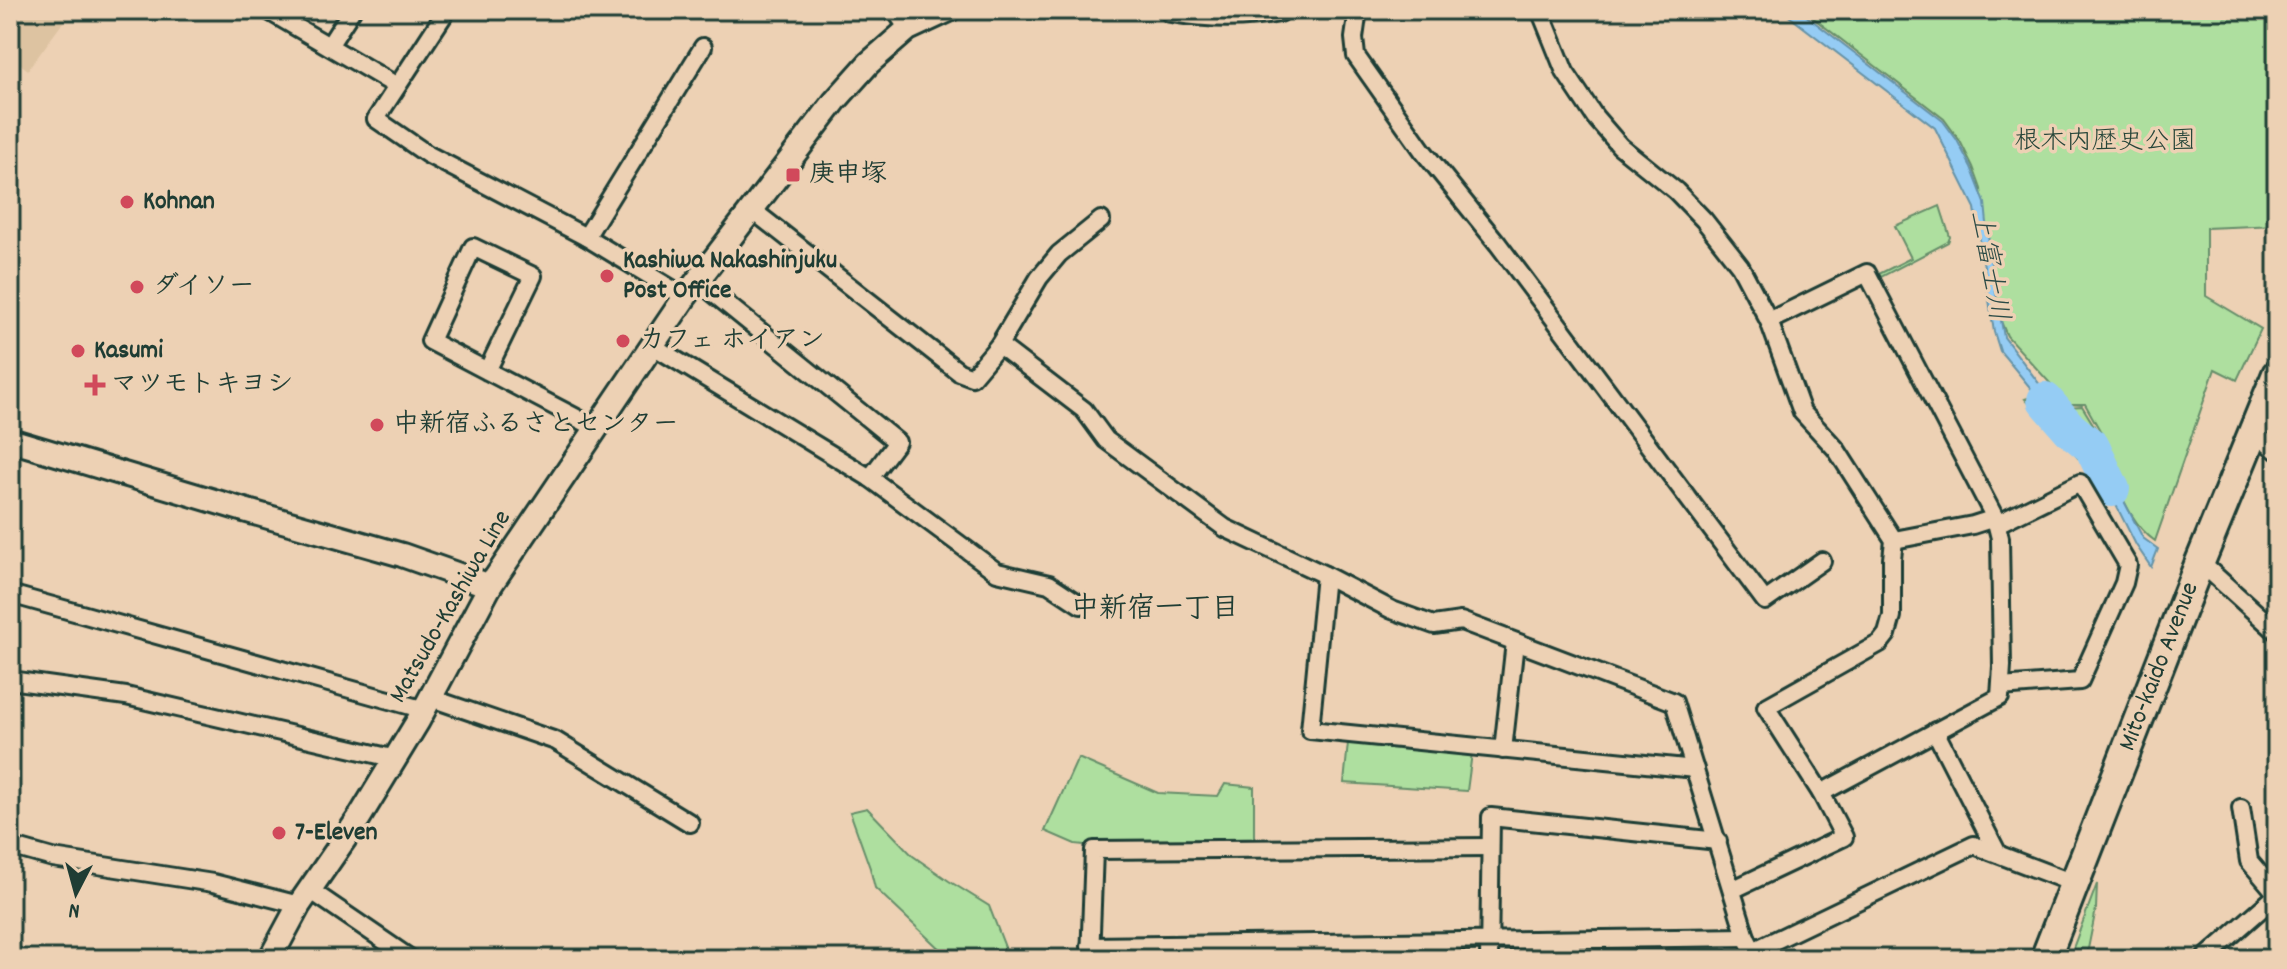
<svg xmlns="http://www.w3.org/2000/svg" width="2287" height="969" font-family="Dekko,'Klee One',sans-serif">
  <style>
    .built { fill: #ddc3a1 }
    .green { fill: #aedf9f; stroke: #668e6a; stroke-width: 2 }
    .water { fill: #95ccf4; stroke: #6693a7; stroke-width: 2 }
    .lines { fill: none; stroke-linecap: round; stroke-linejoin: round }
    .river { stroke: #95ccf4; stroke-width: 36 }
    .street-casing { stroke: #1f3d34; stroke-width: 22 }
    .secondary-casing { stroke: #1f3d34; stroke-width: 28 }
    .highway-casing { stroke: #1f3d34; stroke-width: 34 }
    .street { stroke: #edd1b4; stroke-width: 16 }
    .secondary { stroke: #edd1b4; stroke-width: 22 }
    .highway { stroke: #edd1b4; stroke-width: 28 }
    .poi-dot { fill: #d1495b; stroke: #edd1b4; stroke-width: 3 }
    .labels { text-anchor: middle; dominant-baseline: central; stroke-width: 7; stroke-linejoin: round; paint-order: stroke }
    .park-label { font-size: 26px; fill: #264539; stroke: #edd1b4 }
    .poi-label { font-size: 26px; font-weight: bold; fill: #1f3d34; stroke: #edd1b4; text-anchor: start }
    .street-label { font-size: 26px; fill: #1f3d34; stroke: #edd1b4 }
    .water-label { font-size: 28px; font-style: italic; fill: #2b4b47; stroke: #edd1b4 }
    .neighbourhood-label { font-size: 28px; font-weight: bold; fill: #1f3d34; stroke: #edd1b4 }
  </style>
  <rect width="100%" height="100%" fill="#edd1b4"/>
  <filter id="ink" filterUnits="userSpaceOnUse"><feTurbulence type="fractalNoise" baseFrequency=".0125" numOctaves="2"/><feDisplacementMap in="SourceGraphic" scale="16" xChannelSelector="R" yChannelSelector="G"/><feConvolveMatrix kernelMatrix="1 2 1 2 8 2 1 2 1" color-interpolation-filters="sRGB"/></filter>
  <g filter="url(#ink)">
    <path class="built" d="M10 10H72L28 70 10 56Z"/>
    <g class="green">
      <path d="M1803 10H2223L2225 16 2256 10H2277V225L2206 228V296L2261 329 2237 380 2215 369 2155 541C2130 524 2119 488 2105 461L2110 448 2085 404H2069L2007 336 1997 312 1989 270 1981 189 1973 167 1960 141 1944 119Z"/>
      <path d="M1940 206 1950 237 1948 242 1881 277 1879 274 1911 258 1895 226Z"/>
      <path d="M2053 389 2067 407 2082 406 2107 447 2078 458 2025 399Z"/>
      <path d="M1348 743 1472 753 1467 791 1344 783Z"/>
      <path d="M1078 758 1158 793 1218 796 1225 784 1254 787V843L1094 846 1075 844 1045 831Z"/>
      <path d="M867 808 913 856 949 881 989 906 1008 955 992 959H947V956L875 888 870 868 850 812Z"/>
      <path d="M2097 884 2096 909 2086 959H2069Z"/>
    </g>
    <g class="water">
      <path d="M1781 10H1798L1804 14 1943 121 1957 140 1971 167 1985 203 1991 264 2004 337 2059 410 2072 419 2081 431 2074 437 2061 425 2000 351 1994 332 1975 208 1935 128Z"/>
      <path d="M2094 443 2143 538 2158 549 2151 567 2136 545 2092 457 2081 451Z"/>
    </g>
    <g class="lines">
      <path class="river" d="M2045 400 2070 429 2092 447 2112 489"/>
      <defs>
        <g id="street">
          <path d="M267 10 397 86"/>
          <path d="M447 10 376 119 427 154 586 237"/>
          <path d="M895 10 908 29"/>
          <path d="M1358 10 1354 38 1356 56 1423 151 1498 244 1765 601 1822 561"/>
          <path d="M1540 10 1565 72 1595 117 1620 146 1676 191 1704 220 1740 266 1769 321 1802 412 1836 449 1894 540 1892 559V616L1887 634 1880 643 1766 707 1821 793 1844 837 1732 890"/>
          <path d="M329 46 352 10"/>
          <path d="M751 209 959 372 972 377 999 345 1039 278 1059 254 1101 220"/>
          <path d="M697 280 897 442 870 478"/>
          <path d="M685 297 586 237 703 47"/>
          <path d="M1769 321 1867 273 1995 518 2000 538 2002 666 2000 697 1821 793"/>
          <path d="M999 345 1084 410 1106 440 1225 528 1325 575 1392 610 1434 625 1461 621 1674 702 1746 937 1757 959"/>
          <path d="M653 346 870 478 997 572 1049 584 1081 605"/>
          <path d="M487 371 533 276 473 247 430 341 596 428"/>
          <path d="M2253 432 2277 451"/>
          <path d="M1997 524 2080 483 2128 565 2124 583 2080 681 2001 687"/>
          <path d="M1894 540 1973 525 1995 518"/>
          <path d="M2200 562 2277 632"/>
          <path d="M1325 575 1310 730 1695 769"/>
          <path d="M10 594 425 710"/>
          <path d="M10 680 126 696 396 759"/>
          <path d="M431 698 556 741 690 823"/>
          <path d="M1935 731 1997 852"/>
          <path d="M1503 750 1515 642"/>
          <path d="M2241 808 2249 861 2277 894"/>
          <path d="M10 846 53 858 213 883 299 905"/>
          <path d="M310 890 411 959"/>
          <path d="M1090 946 1746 937"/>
          <path d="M1753 951 1974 845 2073 883"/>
          <path d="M1090 959 1094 850 1490 847"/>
          <path d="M1489 959 1491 817 1718 841"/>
          <path d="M2204 959 2277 895"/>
        </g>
        <g id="secondary">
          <path d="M1171 10C1207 16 1243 17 1279 10"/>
          <path d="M10 440 244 510 402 555 490 586"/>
          <path d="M270 959 299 905 359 818 418 721 490 586 685 297 835 101 869 63 908 29 949 10"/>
        </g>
        <g id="highway">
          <path id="s1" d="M2045 959 2200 562 2277 374"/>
        </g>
      </defs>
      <use href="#street" class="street-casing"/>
      <use href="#secondary" class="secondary-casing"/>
      <use href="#highway" class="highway-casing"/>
      <use href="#street" class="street"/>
      <use href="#secondary" class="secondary"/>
      <use href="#highway" class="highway"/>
    </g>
  </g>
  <g class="poi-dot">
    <rect x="785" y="167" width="16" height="16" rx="4"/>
    <circle cx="127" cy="202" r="8"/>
    <circle cx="607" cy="276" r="8"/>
    <circle cx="137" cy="287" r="8"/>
    <circle cx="623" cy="341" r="8"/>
    <circle cx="78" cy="351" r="8"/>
    <path d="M91 373h8v8h8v8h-8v8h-8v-8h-8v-8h8z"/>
    <circle cx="377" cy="425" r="8"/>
    <circle cx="279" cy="833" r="8"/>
  </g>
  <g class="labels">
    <g class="park-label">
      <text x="2105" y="142">根木内歴史公園</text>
    </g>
    <g class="poi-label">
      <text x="809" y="175">庚申塚</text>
      <text x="143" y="202">Kohnan</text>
      <text x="623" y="261">Kashiwa Nakashinjuku<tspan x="623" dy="30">Post Office</tspan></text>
      <text x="153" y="287">ダイソー</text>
      <text x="639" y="341">カフェ ホイアン</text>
      <text x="94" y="351">Kasumi</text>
      <text x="111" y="385">マツモトキヨシ</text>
      <text x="393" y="425">中新宿ふるさとセンター</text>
      <text x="295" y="833">7-Eleven</text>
    </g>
    <g class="street-label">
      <text transform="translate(451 607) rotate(-60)">Matsudo-Kashiwa Line</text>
      <text stroke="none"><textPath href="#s1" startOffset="314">Mito-kaido Avenue</textPath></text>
    </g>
    <g class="water-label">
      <text transform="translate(1987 266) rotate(80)">上富士川</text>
    </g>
    <g class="neighbourhood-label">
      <text x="1155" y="611">中新宿一丁目</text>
    </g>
  </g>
  <rect width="2287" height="969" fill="none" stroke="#edd1b4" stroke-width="40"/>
  <rect x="20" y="20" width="2247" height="929" fill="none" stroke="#1f3d34" stroke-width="3" filter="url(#ink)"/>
  <g transform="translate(76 893) rotate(186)" stroke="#edd1b4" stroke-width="6" paint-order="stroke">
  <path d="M0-6L14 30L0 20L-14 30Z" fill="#1f3d34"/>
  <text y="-12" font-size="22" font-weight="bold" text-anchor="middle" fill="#1f3d34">N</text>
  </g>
</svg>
